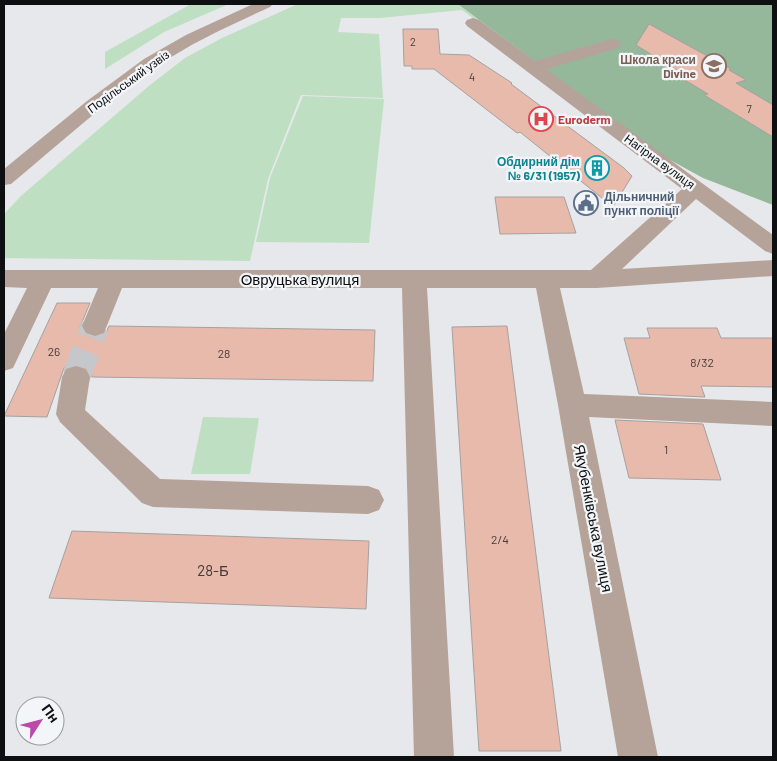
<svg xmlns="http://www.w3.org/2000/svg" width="777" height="761" font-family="Barlow,sans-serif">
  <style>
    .green { fill: #bedfc2 }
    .forest { fill: #95b79a }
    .building { fill: #e7baac; stroke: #a5a1a0 }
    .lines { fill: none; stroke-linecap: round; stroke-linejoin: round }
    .minor-tunnel { stroke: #c6c7ca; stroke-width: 28; stroke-dasharray: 28 14; stroke-linecap: butt }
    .minor { fill: #b5a299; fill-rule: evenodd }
    .labels { text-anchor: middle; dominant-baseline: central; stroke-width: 4.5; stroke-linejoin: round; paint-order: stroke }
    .far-number-label { font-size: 11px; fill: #443a37 }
    .far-education-label { font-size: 12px; font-weight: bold; fill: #785e54; stroke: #f3f6f8; text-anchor: end }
    .far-street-label { font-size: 12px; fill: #0e0f10; stroke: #f3f6f8 }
    .far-health-label { font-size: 12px; font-weight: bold; fill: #be3a42; stroke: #f3f6f8; text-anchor: start }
    .far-culture-label { font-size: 12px; font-weight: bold; fill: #0d838f; stroke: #f3f6f8; text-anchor: end }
    .far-service-label { font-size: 12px; font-weight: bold; fill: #4e5e75; stroke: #f3f6f8; text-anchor: start }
    .number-label { font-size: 12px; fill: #443a37 }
    .street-label { font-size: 15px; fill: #0e0f10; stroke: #f3f6f8 }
    .near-number-label { font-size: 15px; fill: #443a37 }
  </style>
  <rect width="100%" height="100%" fill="#e6e8eb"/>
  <g class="green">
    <path d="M191 4H229L164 32 105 69V52Z"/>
    <path d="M298 4H773L670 24 532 62 462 10 380 18H341L338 32 379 34 383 98 301 95 268 179 250 261 4 258V214L21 196 150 85 185 58 222 38Z"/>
    <path d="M303 96 384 99 369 243 256 242 270 178Z"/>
    <path d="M203 417 259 418 250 474H191Z"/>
  </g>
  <path class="forest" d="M458 4H773V205L703 178 661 155Z"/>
  <g class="building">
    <path d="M649 24 731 69 729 70 746 80 736 83 773 105V137L704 95 708 94 675 74 680 72 636 45Z"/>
    <path d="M403 29H438L440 54 469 55 512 83 511 84 624 168 632 176 613 207 520 132 517 133 434 69H412V66H404Z"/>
    <path d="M495 197H564L576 233 500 234Z"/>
    <path d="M57 303H90L80 327 85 335 94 338 105 335 109 326 375 330 373 381 92 377 87 367 75 364 64 368 47 417 4 416Z"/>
    <path d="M507 326 561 751H479L452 327Z"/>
    <path d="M647 328H717L721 338H773V387L701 386 705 397 639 394 624 338H650Z"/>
    <path d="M615 420 703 424 721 480 629 478Z"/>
    <path d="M72 531 369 541 366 609 49 598Z"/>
  </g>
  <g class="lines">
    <path class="minor-tunnel" d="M76 377 95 326"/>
    <g class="minor">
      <path d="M253 4H273L270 7C231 25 192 42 156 67 105 102 59 144 11 184L4 185V169L87 101 144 59 186 35Z"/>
      <path d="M473 18 479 20 535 61 612 39 618 40 620 44 618 48 546 69 773 235V254L765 251 696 199 622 269 773 260V276L597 288H560L584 394 773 402V426L589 417 658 757H618L558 405 536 288H427L454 757H414L402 288H122L104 333 95 336 86 333 82 326 98 288H51L13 368 4 371V334L27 288 4 287V270H591L682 189 467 26 465 23 467 20Z"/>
      <path d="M76 366 86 369 90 377 85 410 160 479 368 486 379 490 384 500 379 510 368 514 153 507 142 503 60 422 56 414 62 377 66 369Z"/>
    </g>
  </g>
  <defs>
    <symbol id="school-ring" viewBox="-11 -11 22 22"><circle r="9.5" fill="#f3f6f8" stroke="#8d6e63" stroke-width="1.5"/><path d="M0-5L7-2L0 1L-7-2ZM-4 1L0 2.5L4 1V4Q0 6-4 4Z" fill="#8d6e63"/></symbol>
    <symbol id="hospital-ring" viewBox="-11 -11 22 22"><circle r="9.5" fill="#f3f6f8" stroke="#e0444e" stroke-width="1.5"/><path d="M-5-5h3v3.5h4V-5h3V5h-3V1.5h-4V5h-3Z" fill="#e0444e"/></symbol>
    <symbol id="building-ring" viewBox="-11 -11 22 22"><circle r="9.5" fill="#f3f6f8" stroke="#0f9aa8" stroke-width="1.5"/><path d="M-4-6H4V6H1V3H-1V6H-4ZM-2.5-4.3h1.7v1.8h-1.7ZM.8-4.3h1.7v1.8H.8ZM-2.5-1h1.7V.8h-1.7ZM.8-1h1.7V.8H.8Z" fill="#0f9aa8"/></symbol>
    <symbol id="civic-ring" viewBox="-11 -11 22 22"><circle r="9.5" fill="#f3f6f8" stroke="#5c6f8a" stroke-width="1.5"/><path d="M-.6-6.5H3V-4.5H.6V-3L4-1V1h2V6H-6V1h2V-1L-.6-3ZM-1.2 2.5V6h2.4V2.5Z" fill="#5c6f8a"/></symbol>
  </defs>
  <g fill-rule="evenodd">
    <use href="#school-ring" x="700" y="52" width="28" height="28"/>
    <use href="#hospital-ring" x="527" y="105" width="28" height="28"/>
    <use href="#building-ring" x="583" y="154" width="28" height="28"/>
    <use href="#civic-ring" x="572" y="189" width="28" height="28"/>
  </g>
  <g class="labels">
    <g class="far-number-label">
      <text x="413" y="41">2</text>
      <text x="472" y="76">4</text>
      <text x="749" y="108">7</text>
    </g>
    <g class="far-education-label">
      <text x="696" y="59">Школа краси<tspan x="696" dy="14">Divine</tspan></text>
    </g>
    <g class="far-street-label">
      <text transform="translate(128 81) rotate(-36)">Подільський узвіз</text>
      <text transform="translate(660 161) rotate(36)">Нагірна вулиця</text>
    </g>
    <g class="far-health-label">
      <text x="558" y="119">Euroderm</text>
    </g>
    <g class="far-culture-label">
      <text x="580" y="161">Обдирний дім<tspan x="580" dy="14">№ 6/31 (1957)</tspan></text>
    </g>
    <g class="far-service-label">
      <text x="604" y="196">Дільничний<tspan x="604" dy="14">пункт поліції</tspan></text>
    </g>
    <g class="number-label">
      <text x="54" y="351">26</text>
      <text x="224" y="353">28</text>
      <text x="702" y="362">8/32</text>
      <text x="666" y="449">1</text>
      <text x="500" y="539">2/4</text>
    </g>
    <g class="street-label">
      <text x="300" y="279">Овруцька вулиця</text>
      <text transform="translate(594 518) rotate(79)">Якубенківська вулиця</text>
    </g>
    <g class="near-number-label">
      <text x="213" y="570">28-Б</text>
    </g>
  </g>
  <rect width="777" height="761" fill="none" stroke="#0e0f10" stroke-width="10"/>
  <g transform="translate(40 721) rotate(54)"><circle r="24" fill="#f3f6f8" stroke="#979a9b"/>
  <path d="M0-4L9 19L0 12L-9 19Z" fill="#ba4ba8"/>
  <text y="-8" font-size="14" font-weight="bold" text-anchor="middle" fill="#0e0f10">Пн</text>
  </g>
</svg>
